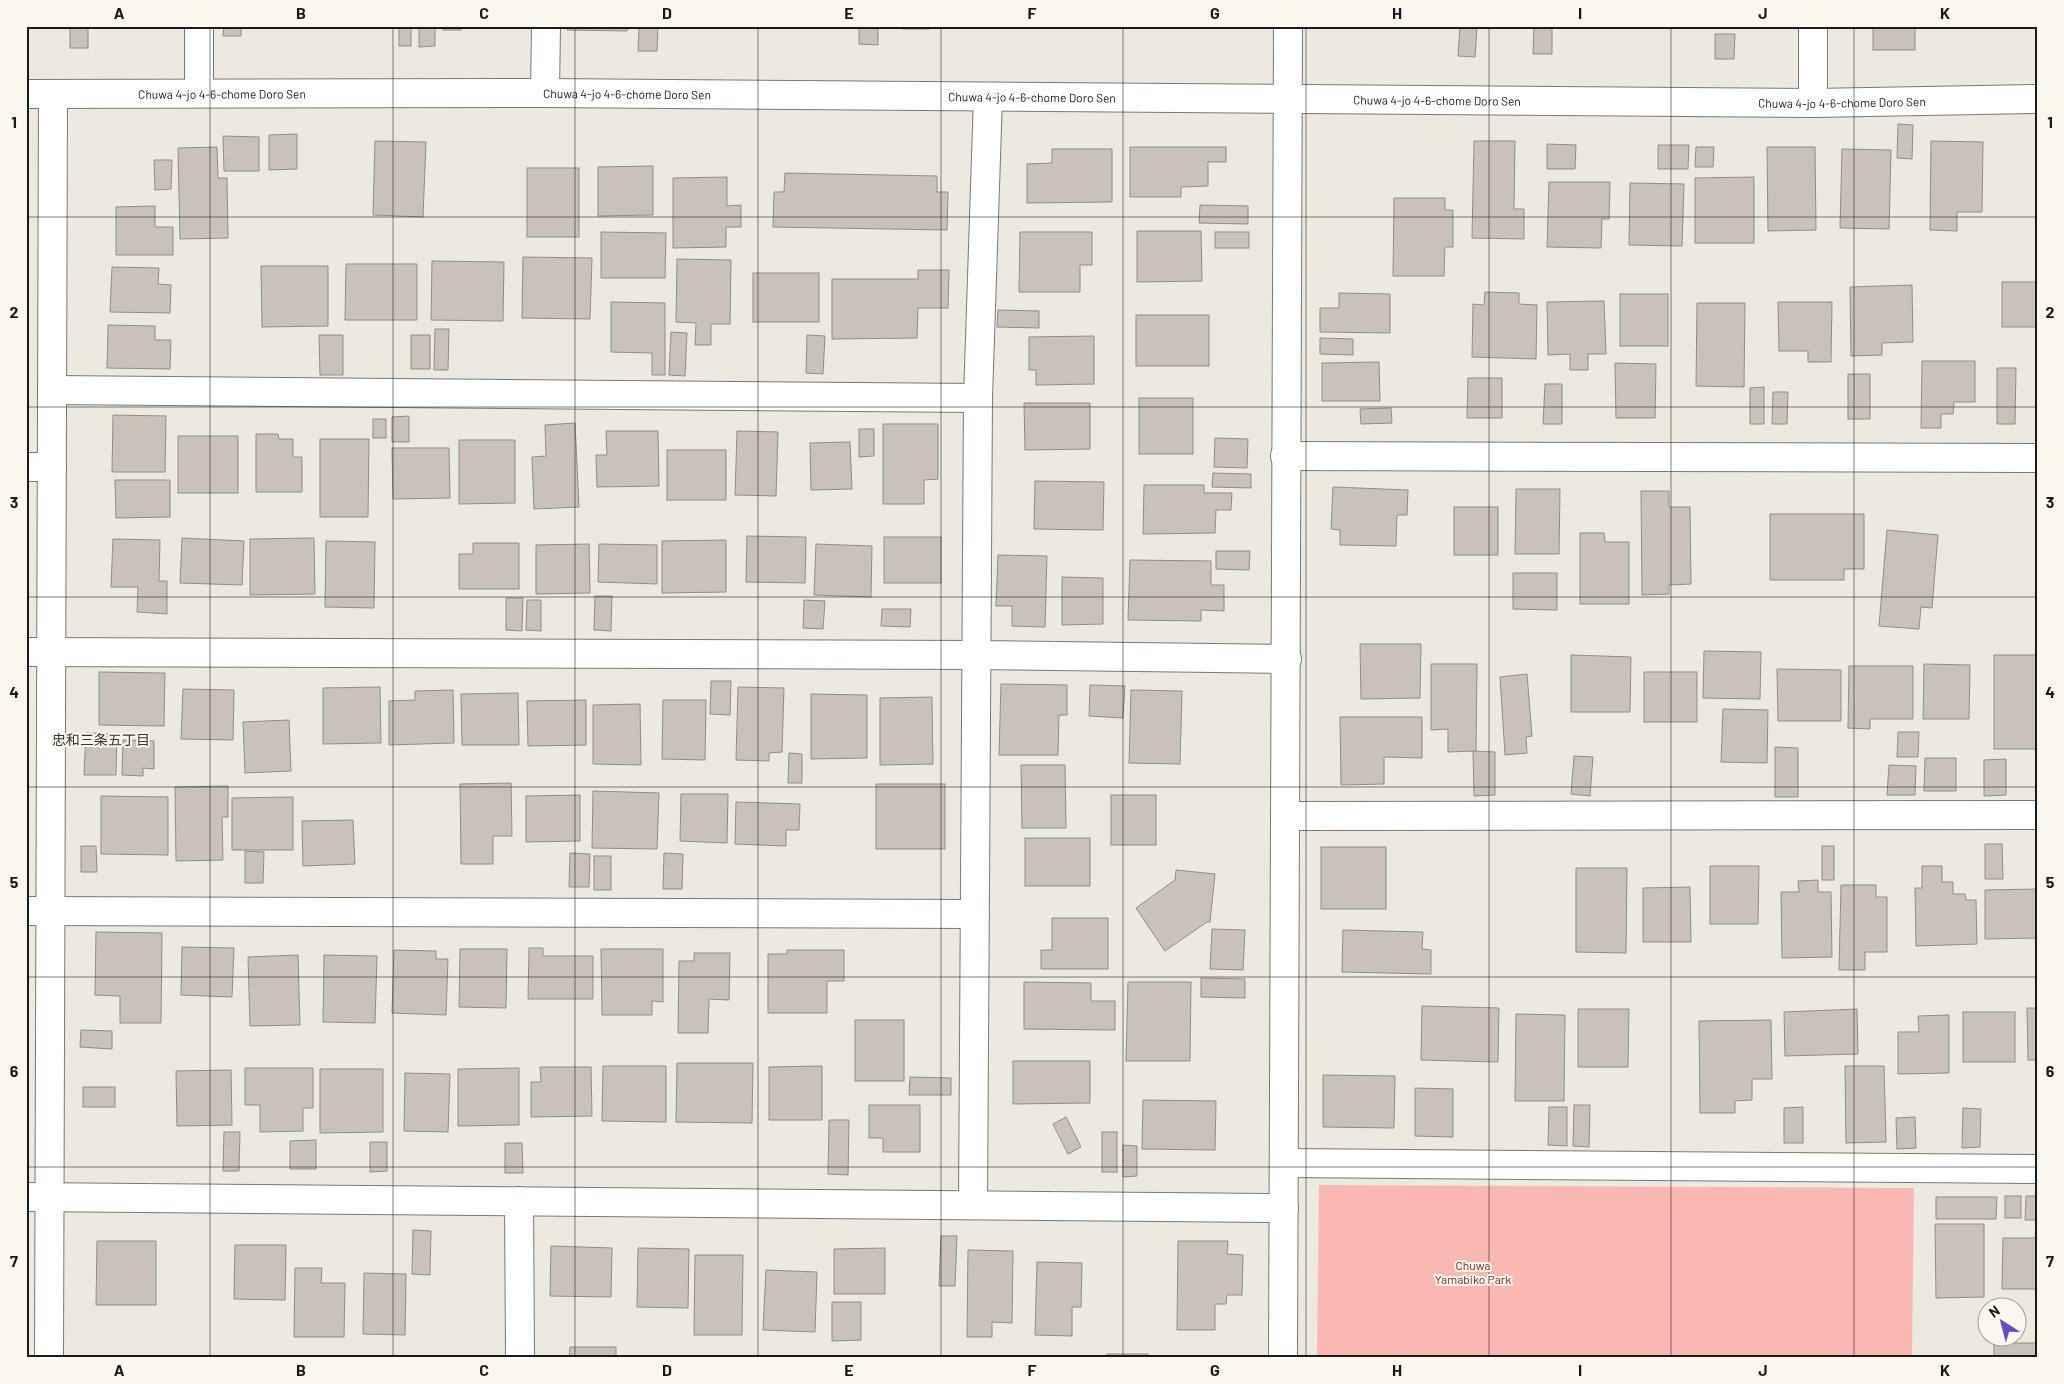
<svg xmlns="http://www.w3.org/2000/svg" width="2064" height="1384" font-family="Barlow,'Noto Sans JP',sans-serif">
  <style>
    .green { fill: #fbb8b2 }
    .building { fill: #c9c2bc; stroke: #938b87 }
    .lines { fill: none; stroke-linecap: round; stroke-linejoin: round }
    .minor-casing { stroke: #7b7971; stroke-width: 30 }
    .minor { stroke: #fff; stroke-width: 28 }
    .grid { fill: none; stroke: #1b1917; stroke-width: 1; stroke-opacity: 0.55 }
    .labels { text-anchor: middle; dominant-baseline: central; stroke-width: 4; stroke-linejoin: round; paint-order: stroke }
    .street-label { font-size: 12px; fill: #1b1917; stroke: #faf7ee }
    .park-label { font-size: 12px; fill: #7d2424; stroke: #faf7ee }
    .neighbourhood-label { font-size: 14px; fill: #38362f; stroke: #faf7ee }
    .neatline { fill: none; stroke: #1b1917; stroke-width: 2 }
    .grid-label { font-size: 16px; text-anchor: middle; font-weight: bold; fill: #1b1917 }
  </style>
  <rect width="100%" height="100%" fill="#ece9e1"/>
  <path class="green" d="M1319 1185 1914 1188 1912 1358H1317Z"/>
  <g class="building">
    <rect x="70" y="26" width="18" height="22"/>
    <path d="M224 26H241V36H223Z"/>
    <rect x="399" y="26" width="12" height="20"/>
    <path d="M419 26H435V46L419 47Z"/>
    <rect x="443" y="26" width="18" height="4"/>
    <path d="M568 26H628L627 31 567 30Z"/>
    <path d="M639 26H658L657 51H638Z"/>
    <path d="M859 26H878V45L859 44Z"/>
    <rect x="903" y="26" width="26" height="3"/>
    <path d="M1460 26 1477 27 1475 57 1458 56Z"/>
    <path d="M1534 26H1552V54H1533Z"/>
    <path d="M1561 26H1606V27L1561 28Z"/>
    <rect x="1873" y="26" width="42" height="24"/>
    <path d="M1715 34H1735L1734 59H1715Z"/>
    <path d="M1898 124 1913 125 1912 159 1897 158Z"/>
    <path d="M297 134V169L269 170V135Z"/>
    <path d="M223 136 259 137V171H224Z"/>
    <path d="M375 141 426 142 423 217 373 215Z"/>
    <path d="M1474 141H1515L1514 209H1524V239L1472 238Z"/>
    <path d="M1931 141 1983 142 1982 212H1957V231L1930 230Z"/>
    <path d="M1547 144 1576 145 1575 169H1547Z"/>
    <path d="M1658 145H1689L1688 169H1658Z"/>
    <path d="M217 147 218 178H227L228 238 180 239 178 148Z"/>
    <path d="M1130 147H1226V162H1208V186L1181 187V197H1130Z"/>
    <path d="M1696 147H1714L1713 167H1695Z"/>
    <path d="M1767 147H1815L1816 230 1768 231Z"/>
    <path d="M1052 149H1112V202L1027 203V164L1052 163Z"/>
    <path d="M1842 149 1891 150 1889 229 1840 228Z"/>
    <path d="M154 160H172L171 189 155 190Z"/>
    <path d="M653 166V215L598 216V167Z"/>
    <rect x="527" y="168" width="52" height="69"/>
    <path d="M785 173 937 176V192H948L947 230 773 227 774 192H784Z"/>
    <path d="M727 177V206L741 205V227H726V247L673 248V178Z"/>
    <path d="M1754 177V243H1695V178Z"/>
    <path d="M1549 182H1610L1609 219H1602L1601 248 1547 247Z"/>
    <path d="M1630 183 1684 184 1682 246 1629 245Z"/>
    <path d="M1394 198H1445V210H1453V247H1445L1444 276H1393Z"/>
    <path d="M1200 205 1248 206V224L1199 223Z"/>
    <path d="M155 206V227H173V255H116V207Z"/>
    <path d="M1137 231H1201L1202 281 1137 282Z"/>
    <path d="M601 232 666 233 665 278H601Z"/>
    <path d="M1020 232H1092V265H1080V292H1019Z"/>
    <rect x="1215" y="232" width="34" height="16"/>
    <path d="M523 257 592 258 590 319 522 318Z"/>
    <path d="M677 259 731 260 730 324H711V345H695L696 323 676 322Z"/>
    <path d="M432 261 504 262 503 321 431 320Z"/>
    <path d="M346 264H417V320H345Z"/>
    <path d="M261 266H328V326L262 327Z"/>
    <path d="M112 267 159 268 158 284 171 285 170 313 110 312Z"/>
    <path d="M918 270H949L948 308H918L917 338 832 339V279H918Z"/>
    <rect x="753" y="273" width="66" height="49"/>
    <rect x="2002" y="282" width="36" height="45"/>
    <path d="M1912 285 1913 342 1882 343V355L1851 356 1850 287Z"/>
    <path d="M1485 292 1519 293V304L1537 305 1536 359 1472 357 1473 304 1484 305Z"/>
    <path d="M1339 293 1390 294V333L1320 332V308H1339Z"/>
    <rect x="1620" y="294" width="48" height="52"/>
    <path d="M1604 301 1606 354H1588V370H1570V354L1548 355 1547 302Z"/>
    <path d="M611 302 665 303V375H652V353L611 352Z"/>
    <path d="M1778 302H1832L1831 362H1808V351H1779Z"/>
    <path d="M1697 303H1745L1744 387 1696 386Z"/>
    <path d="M998 310 1039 311V328L997 327Z"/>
    <rect x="1136" y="315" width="73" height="51"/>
    <path d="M108 325 155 326V340H171L170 369 107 368Z"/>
    <path d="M435 329H449L448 370H434Z"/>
    <path d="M671 332 687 333 685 376 669 375Z"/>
    <path d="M319 335H343V375H320Z"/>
    <rect x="411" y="335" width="19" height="34"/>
    <path d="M807 335 825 336 823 374 806 373Z"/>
    <path d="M1094 336V384L1036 385V370H1029V337Z"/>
    <path d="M1320 338 1353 339V355L1320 354Z"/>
    <path d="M1922 361H1975V402H1954L1953 414H1941V428H1921Z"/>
    <path d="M1379 362 1380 401H1322V363Z"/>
    <path d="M1615 363 1656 364 1655 418H1616Z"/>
    <path d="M1997 368H2016L2015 424H1997Z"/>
    <rect x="1848" y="374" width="22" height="45"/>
    <path d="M1468 378H1502V418H1467Z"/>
    <path d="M1545 384H1562V424H1543Z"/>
    <path d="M1764 387V424H1750V388Z"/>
    <path d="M1773 392H1788L1787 424H1772Z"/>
    <rect x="1139" y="398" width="54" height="56"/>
    <path d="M1024 403H1090V449L1025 450Z"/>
    <path d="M1391 408 1392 423 1361 424 1360 409Z"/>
    <path d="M113 415 166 416 165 472H112Z"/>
    <path d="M409 416V442H392V417Z"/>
    <rect x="373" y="419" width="13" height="19"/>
    <path d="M575 423 579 507 534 509 532 457 546 456 545 425Z"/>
    <path d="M883 424H938V479L924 480V504H883Z"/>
    <path d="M859 429H874V456L859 457Z"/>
    <path d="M606 431H658L659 486 597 487 596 455H607Z"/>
    <path d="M737 431 778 432 776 496 735 495Z"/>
    <path d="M256 434H278L279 439H293V457H302V492H256Z"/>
    <rect x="178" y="436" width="60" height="57"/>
    <path d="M1215 438 1248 439 1247 468 1214 467Z"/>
    <path d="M320 439H369L368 517H320Z"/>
    <path d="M459 440H515V503L459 504Z"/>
    <path d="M850 442 852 489 811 490 810 443Z"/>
    <path d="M392 448H449L450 498 393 499Z"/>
    <rect x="667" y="450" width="59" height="50"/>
    <path d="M1213 473 1251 474V488L1212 487Z"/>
    <path d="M115 480H170V517L116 518Z"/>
    <path d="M1035 481 1104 482 1103 530 1034 529Z"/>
    <path d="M1144 485H1204V493H1232L1231 510H1216L1215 533 1143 534Z"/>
    <path d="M1333 487 1408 490 1407 515H1397L1396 546 1340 545V530L1331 529Z"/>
    <path d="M1516 489H1560L1559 554H1515Z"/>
    <path d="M1641 491H1669V507H1690L1691 584 1669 585V594L1642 595Z"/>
    <rect x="1454" y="507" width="44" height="48"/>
    <path d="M1770 514H1864V569H1844V580H1770Z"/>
    <path d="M1887 530 1938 535 1932 608 1921 607 1919 629 1879 626Z"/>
    <path d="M1580 533H1604L1605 542H1629V604H1580Z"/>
    <path d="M747 536 806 537 805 583 746 582Z"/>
    <rect x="884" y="537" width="57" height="46"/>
    <path d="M182 538 244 541 242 585 180 583Z"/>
    <path d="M314 538 315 594 250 595V539Z"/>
    <path d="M113 539 160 540 159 581H167V614L137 612 138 587H111Z"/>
    <path d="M726 540V592L662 593V541Z"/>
    <path d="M326 541 375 542 374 608 325 607Z"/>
    <path d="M473 543H519V589H459V554H473Z"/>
    <path d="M589 544 590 593 536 594V545Z"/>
    <path d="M599 544 657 545V584L598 582Z"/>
    <path d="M816 544 872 546 871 597 814 595Z"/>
    <path d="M1216 551H1250L1249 570 1216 569Z"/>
    <path d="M998 555 1047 556 1045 627 1012 626V606H996Z"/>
    <path d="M1130 560 1211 561V585H1224V611L1201 610V621L1128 620Z"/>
    <path d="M1513 573H1557V610L1513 609Z"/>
    <path d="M1062 577 1103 578V624L1062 625Z"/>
    <path d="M595 596H612L611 631 594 630Z"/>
    <path d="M506 598H523L522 631 506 630Z"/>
    <path d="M527 600H541V631L526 630Z"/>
    <path d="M804 600 825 601 823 629 803 628Z"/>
    <path d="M882 609H911L910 627 881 626Z"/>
    <path d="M1360 644H1421L1420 698 1361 699Z"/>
    <path d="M1704 651 1761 652 1760 699 1703 698Z"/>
    <path d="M1571 655 1631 657 1630 712H1571Z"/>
    <rect x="1994" y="655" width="44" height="94"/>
    <path d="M1431 664H1477L1476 751 1448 752V729L1431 730Z"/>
    <path d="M1924 664 1970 665 1969 719H1923Z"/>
    <path d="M1849 666H1913V719H1870V729L1848 728Z"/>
    <path d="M1777 669 1841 670V721H1778Z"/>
    <path d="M99 672 165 673 164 726 99 725Z"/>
    <rect x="1644" y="672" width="53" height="50"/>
    <path d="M1527 674 1532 736 1526 737 1527 753 1505 755 1500 677Z"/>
    <path d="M711 681H731L730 715 710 714Z"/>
    <path d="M1001 684 1067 685V715H1059L1058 755H999Z"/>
    <path d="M1090 685 1125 686 1123 718 1089 716Z"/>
    <path d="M380 687 381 743 323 744V688Z"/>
    <path d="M738 687 784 688 782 752 769 753V761L736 760Z"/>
    <path d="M183 689 234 690 233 740 181 739Z"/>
    <path d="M453 690 454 743 389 745V701L415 700V691Z"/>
    <path d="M1131 690 1182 691 1180 764 1129 763Z"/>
    <path d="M518 693 519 745H462L461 694Z"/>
    <path d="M811 694 867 695V758L811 759Z"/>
    <path d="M932 697 933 764 880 765V698Z"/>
    <path d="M586 700V745L528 746 527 701Z"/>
    <path d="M663 700H706L705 760 662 759Z"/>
    <path d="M640 704 641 765 593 764V705Z"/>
    <path d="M1723 709 1768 710 1767 763 1721 762Z"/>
    <path d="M1340 717H1422V758L1384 757V784L1341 785Z"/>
    <path d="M289 720 291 771 245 773 243 722Z"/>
    <path d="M1898 732H1919L1918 757H1897Z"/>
    <path d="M86 733 117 734 116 775H84Z"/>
    <path d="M123 740 154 741V769L143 768V776L122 775Z"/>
    <path d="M1775 747 1798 748V797H1775Z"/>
    <path d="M1473 751 1495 752V795L1474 796Z"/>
    <path d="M789 753 802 754V783H788Z"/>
    <path d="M1574 756 1593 757 1590 796 1571 794Z"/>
    <path d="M1925 758H1956V791H1924Z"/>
    <path d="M2006 759V795L1984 796V760Z"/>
    <path d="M1021 765H1065L1066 828H1022Z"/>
    <path d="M1889 765 1916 766 1915 795H1887Z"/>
    <path d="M511 783 512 836H493V864H461L460 784Z"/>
    <rect x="876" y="784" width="69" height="65"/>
    <path d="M228 786V817H222L223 860 176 861 175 787Z"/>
    <path d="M593 791 659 793 657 849 592 848Z"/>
    <path d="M681 794H728L727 843 680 841Z"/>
    <path d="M580 795V841L526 842V796Z"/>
    <rect x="1111" y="795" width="45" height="50"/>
    <path d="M101 796 168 797V855L101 854Z"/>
    <path d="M293 797V850H232V798Z"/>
    <path d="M736 802 800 804 799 830H786V846L735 844Z"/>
    <path d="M353 820 355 864 303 866 302 821Z"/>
    <rect x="1025" y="838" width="65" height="48"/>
    <path d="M1985 844H2002L2003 879H1985Z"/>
    <path d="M81 846H96L97 872H81Z"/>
    <rect x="1822" y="846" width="12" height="34"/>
    <rect x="1321" y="847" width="65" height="62"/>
    <path d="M245 851 264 852 263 883H245Z"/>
    <path d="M570 853 590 854 589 887H569Z"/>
    <path d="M664 853 683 854 682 889H663Z"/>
    <rect x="594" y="856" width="17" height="34"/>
    <path d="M1710 866H1759L1758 924H1710Z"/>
    <path d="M1922 866H1942V882H1953V894H1965L1966 900H1976L1977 944 1916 946 1915 888H1922Z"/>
    <path d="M1576 868H1627L1626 953 1576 952Z"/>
    <path d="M1176 870 1215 874 1210 922H1207L1165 951 1136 908 1175 880Z"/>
    <path d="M1818 880V892H1831L1832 957 1782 958 1781 892H1799L1798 881Z"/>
    <path d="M1841 885H1876V897H1887V952H1865V970H1839Z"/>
    <path d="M1690 887 1691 942H1643V888Z"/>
    <path d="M2038 889V938L1985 939V890Z"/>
    <path d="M1052 918H1108V969H1041V950H1052Z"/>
    <path d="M1212 929 1245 930 1243 970 1210 969Z"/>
    <path d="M1343 930 1423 932 1422 949 1431 950V974L1342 972Z"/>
    <path d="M96 932 162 933 161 1023H120V996L95 995Z"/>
    <path d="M182 947 234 948 232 997 181 995Z"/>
    <path d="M529 948H543V956H593V999H528Z"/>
    <path d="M460 949H507L506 1008 459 1007Z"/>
    <path d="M601 949H663V1002L652 1001V1015H602Z"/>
    <path d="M394 950 436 951V959H448L446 1015 392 1013Z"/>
    <path d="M787 950H844V981H827V1013H768V954H787Z"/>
    <path d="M694 953H730L729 1000 709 999 708 1033H678L679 961H694Z"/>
    <path d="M298 955 300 1025 250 1026 248 957Z"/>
    <path d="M324 955 377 956 375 1023 323 1022Z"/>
    <path d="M1201 978 1245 979V998L1201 997Z"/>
    <path d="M1024 982 1091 983V1001H1115V1030L1024 1029Z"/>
    <path d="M1128 982H1191L1190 1061H1126Z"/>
    <path d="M1422 1006 1499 1008 1498 1062 1421 1060Z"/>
    <path d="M2027 1008H2038V1060H2028Z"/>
    <path d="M1578 1009H1629L1628 1067H1578Z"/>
    <path d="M1857 1009 1858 1054 1785 1056 1784 1012Z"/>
    <rect x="1963" y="1012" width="52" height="50"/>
    <path d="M1516 1014 1565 1015 1564 1101H1515Z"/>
    <path d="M1949 1015V1073L1898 1074V1032H1919L1918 1016Z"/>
    <rect x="855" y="1020" width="49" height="61"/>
    <path d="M1771 1020 1772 1079H1752V1100L1735 1101V1113H1700L1699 1021Z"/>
    <path d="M81 1030 112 1031V1049L80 1047Z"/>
    <path d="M1013 1061H1090V1103L1013 1104Z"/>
    <path d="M677 1063H753L752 1123 676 1122Z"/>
    <path d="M603 1066H666V1122L602 1121Z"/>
    <path d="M822 1066V1120H769V1067Z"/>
    <path d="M1845 1066H1884L1886 1142 1846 1143Z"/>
    <path d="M540 1067H591L592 1116 531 1117V1082H541Z"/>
    <path d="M245 1068H313V1108H303V1131L260 1132V1105H245Z"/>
    <path d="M519 1068V1125L458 1126V1069Z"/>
    <path d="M320 1069H383V1132L320 1133Z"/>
    <path d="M231 1070 232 1125 177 1126 176 1071Z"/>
    <path d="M405 1073 450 1074 448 1132 404 1131Z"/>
    <path d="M1323 1075 1395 1076 1394 1128 1323 1127Z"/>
    <path d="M910 1077 951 1078V1095H909Z"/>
    <rect x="83" y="1087" width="32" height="20"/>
    <path d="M1415 1088 1453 1089V1137L1415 1136Z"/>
    <path d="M1143 1100 1216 1101 1215 1150 1142 1149Z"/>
    <path d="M869 1105H920V1152H883V1138H869Z"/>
    <path d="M1574 1105H1590L1589 1147 1573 1146Z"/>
    <path d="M1549 1107H1567V1146L1548 1145Z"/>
    <path d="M1803 1107V1143H1784V1108Z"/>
    <path d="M1963 1108 1981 1109 1980 1147 1962 1148Z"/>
    <path d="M1066 1117 1081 1147 1068 1154 1053 1124Z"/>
    <path d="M1915 1117 1916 1148 1897 1149 1896 1118Z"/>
    <path d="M829 1120H849L848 1175 828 1174Z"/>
    <path d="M224 1132H240L239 1171H223Z"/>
    <rect x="1102" y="1132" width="15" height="40"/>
    <path d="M316 1140V1169H290V1141Z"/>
    <path d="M370 1142H387V1171L370 1172Z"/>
    <path d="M505 1143H522L523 1173H505Z"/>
    <path d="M1123 1145 1137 1146V1176L1123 1177Z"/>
    <rect x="2005" y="1196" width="16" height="22"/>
    <path d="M2026 1196H2038V1220H2025Z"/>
    <path d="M1936 1197H1997L1996 1219H1936Z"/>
    <path d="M1935 1224H1984V1297L1936 1298Z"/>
    <path d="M413 1230 431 1231 430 1275 412 1274Z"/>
    <path d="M941 1236H957L955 1286H939Z"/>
    <path d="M2003 1238H2038V1289H2002Z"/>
    <path d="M97 1241H156V1305H96Z"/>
    <path d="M1178 1241H1228L1227 1254 1243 1255 1242 1295H1227L1226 1304H1215V1330H1177Z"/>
    <path d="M235 1245H286L285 1300 234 1299Z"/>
    <path d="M551 1246 612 1248 611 1297 550 1296Z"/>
    <path d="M638 1248 689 1249 688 1308 637 1307Z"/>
    <path d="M885 1248V1294H834V1249Z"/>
    <path d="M968 1250 1013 1251 1012 1323 992 1322V1337H967Z"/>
    <path d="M695 1255H743L742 1335H694Z"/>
    <path d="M1037 1262 1082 1263 1081 1307H1072V1336L1035 1335Z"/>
    <path d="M295 1268H322L321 1283H345L344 1337H294Z"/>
    <path d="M766 1270 817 1272 815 1332 763 1330Z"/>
    <path d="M364 1273 406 1274 405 1335 363 1334Z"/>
    <path d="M832 1302H861V1340L832 1341Z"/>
    <rect x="1994" y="1343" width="44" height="15"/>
    <path d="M570 1347H616V1358H569Z"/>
    <rect x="1107" y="1354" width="41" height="4"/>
    <rect x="693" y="1356" width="49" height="2"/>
    <path d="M1918 1356 1977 1357V1358H1918Z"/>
  </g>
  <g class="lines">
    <defs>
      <g id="minor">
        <path d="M199 26V93"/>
        <path d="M1813 26V103"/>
        <path d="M545 93 546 26"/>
        <path id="s1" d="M26 94 545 93 1813 103 2038 99"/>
        <path d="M52 390 978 398"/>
        <path d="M1285 456 2038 458"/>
        <path d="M26 467H52"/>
        <path d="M26 652 976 655 1287 659"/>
        <path d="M1285 816 2038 815"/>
        <path d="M26 911 975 914"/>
        <path d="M1284 1163 2038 1169"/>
        <path d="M26 1197 1284 1208"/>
        <path d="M519 1201 520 1358"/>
        <path d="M973 1205 978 398 988 97"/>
        <path d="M49 1358 53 94"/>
        <path d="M1283 1358 1288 26"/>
      </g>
    </defs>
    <use href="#minor" class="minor-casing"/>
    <use href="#minor" class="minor"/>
  </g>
  <path class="grid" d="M210 26V1358M393 26V1358M575 26V1358M758 26V1358M941 26V1358M1123 26V1358M1306 26V1358M1489 26V1358M1671 26V1358M1854 26V1358M26 217H2038M26 407H2038M26 597H2038M26 787H2038M26 977H2038M26 1167H2038"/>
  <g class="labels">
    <g class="street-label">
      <text stroke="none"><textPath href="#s1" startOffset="196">Chuwa 4-jo 4-6-chome Doro Sen</textPath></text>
      <text stroke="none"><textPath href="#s1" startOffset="601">Chuwa 4-jo 4-6-chome Doro Sen</textPath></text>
      <text stroke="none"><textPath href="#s1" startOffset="1006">Chuwa 4-jo 4-6-chome Doro Sen</textPath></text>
      <text stroke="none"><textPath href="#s1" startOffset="1411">Chuwa 4-jo 4-6-chome Doro Sen</textPath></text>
      <text stroke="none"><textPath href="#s1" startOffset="1816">Chuwa 4-jo 4-6-chome Doro Sen</textPath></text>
    </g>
    <g class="park-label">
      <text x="1473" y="1265">Chuwa<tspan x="1473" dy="14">Yamabiko Park</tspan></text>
    </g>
    <g class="neighbourhood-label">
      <text x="101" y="739">忠和三条五丁目</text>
    </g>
  </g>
  <rect width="2064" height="1384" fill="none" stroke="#faf7ee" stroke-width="55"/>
  <g transform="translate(2002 1322) rotate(324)"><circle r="24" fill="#faf7ee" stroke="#a19e98"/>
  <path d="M0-4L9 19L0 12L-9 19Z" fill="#654cc5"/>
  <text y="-8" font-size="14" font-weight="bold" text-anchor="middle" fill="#1b1917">N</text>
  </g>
  <rect x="28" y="28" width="2008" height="1328" class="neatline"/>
  <g class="grid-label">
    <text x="119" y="19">A</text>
    <text x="301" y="19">B</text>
    <text x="484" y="19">C</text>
    <text x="667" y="19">D</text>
    <text x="849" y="19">E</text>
    <text x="1032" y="19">F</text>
    <text x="1215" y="19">G</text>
    <text x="1397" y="19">H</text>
    <text x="1580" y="19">I</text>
    <text x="1763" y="19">J</text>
    <text x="1945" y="19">K</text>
    <text x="14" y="128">1</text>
    <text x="2050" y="128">1</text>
    <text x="14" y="318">2</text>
    <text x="2050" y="318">2</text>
    <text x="14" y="508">3</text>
    <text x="2050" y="508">3</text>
    <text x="14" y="698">4</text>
    <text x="2050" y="698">4</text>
    <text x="14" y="888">5</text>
    <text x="2050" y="888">5</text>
    <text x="14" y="1077">6</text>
    <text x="2050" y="1077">6</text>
    <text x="14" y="1267">7</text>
    <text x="2050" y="1267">7</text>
    <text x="119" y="1376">A</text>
    <text x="301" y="1376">B</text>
    <text x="484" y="1376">C</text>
    <text x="667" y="1376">D</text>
    <text x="849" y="1376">E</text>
    <text x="1032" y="1376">F</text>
    <text x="1215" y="1376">G</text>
    <text x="1397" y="1376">H</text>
    <text x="1580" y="1376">I</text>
    <text x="1763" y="1376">J</text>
    <text x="1945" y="1376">K</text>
  </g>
</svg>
